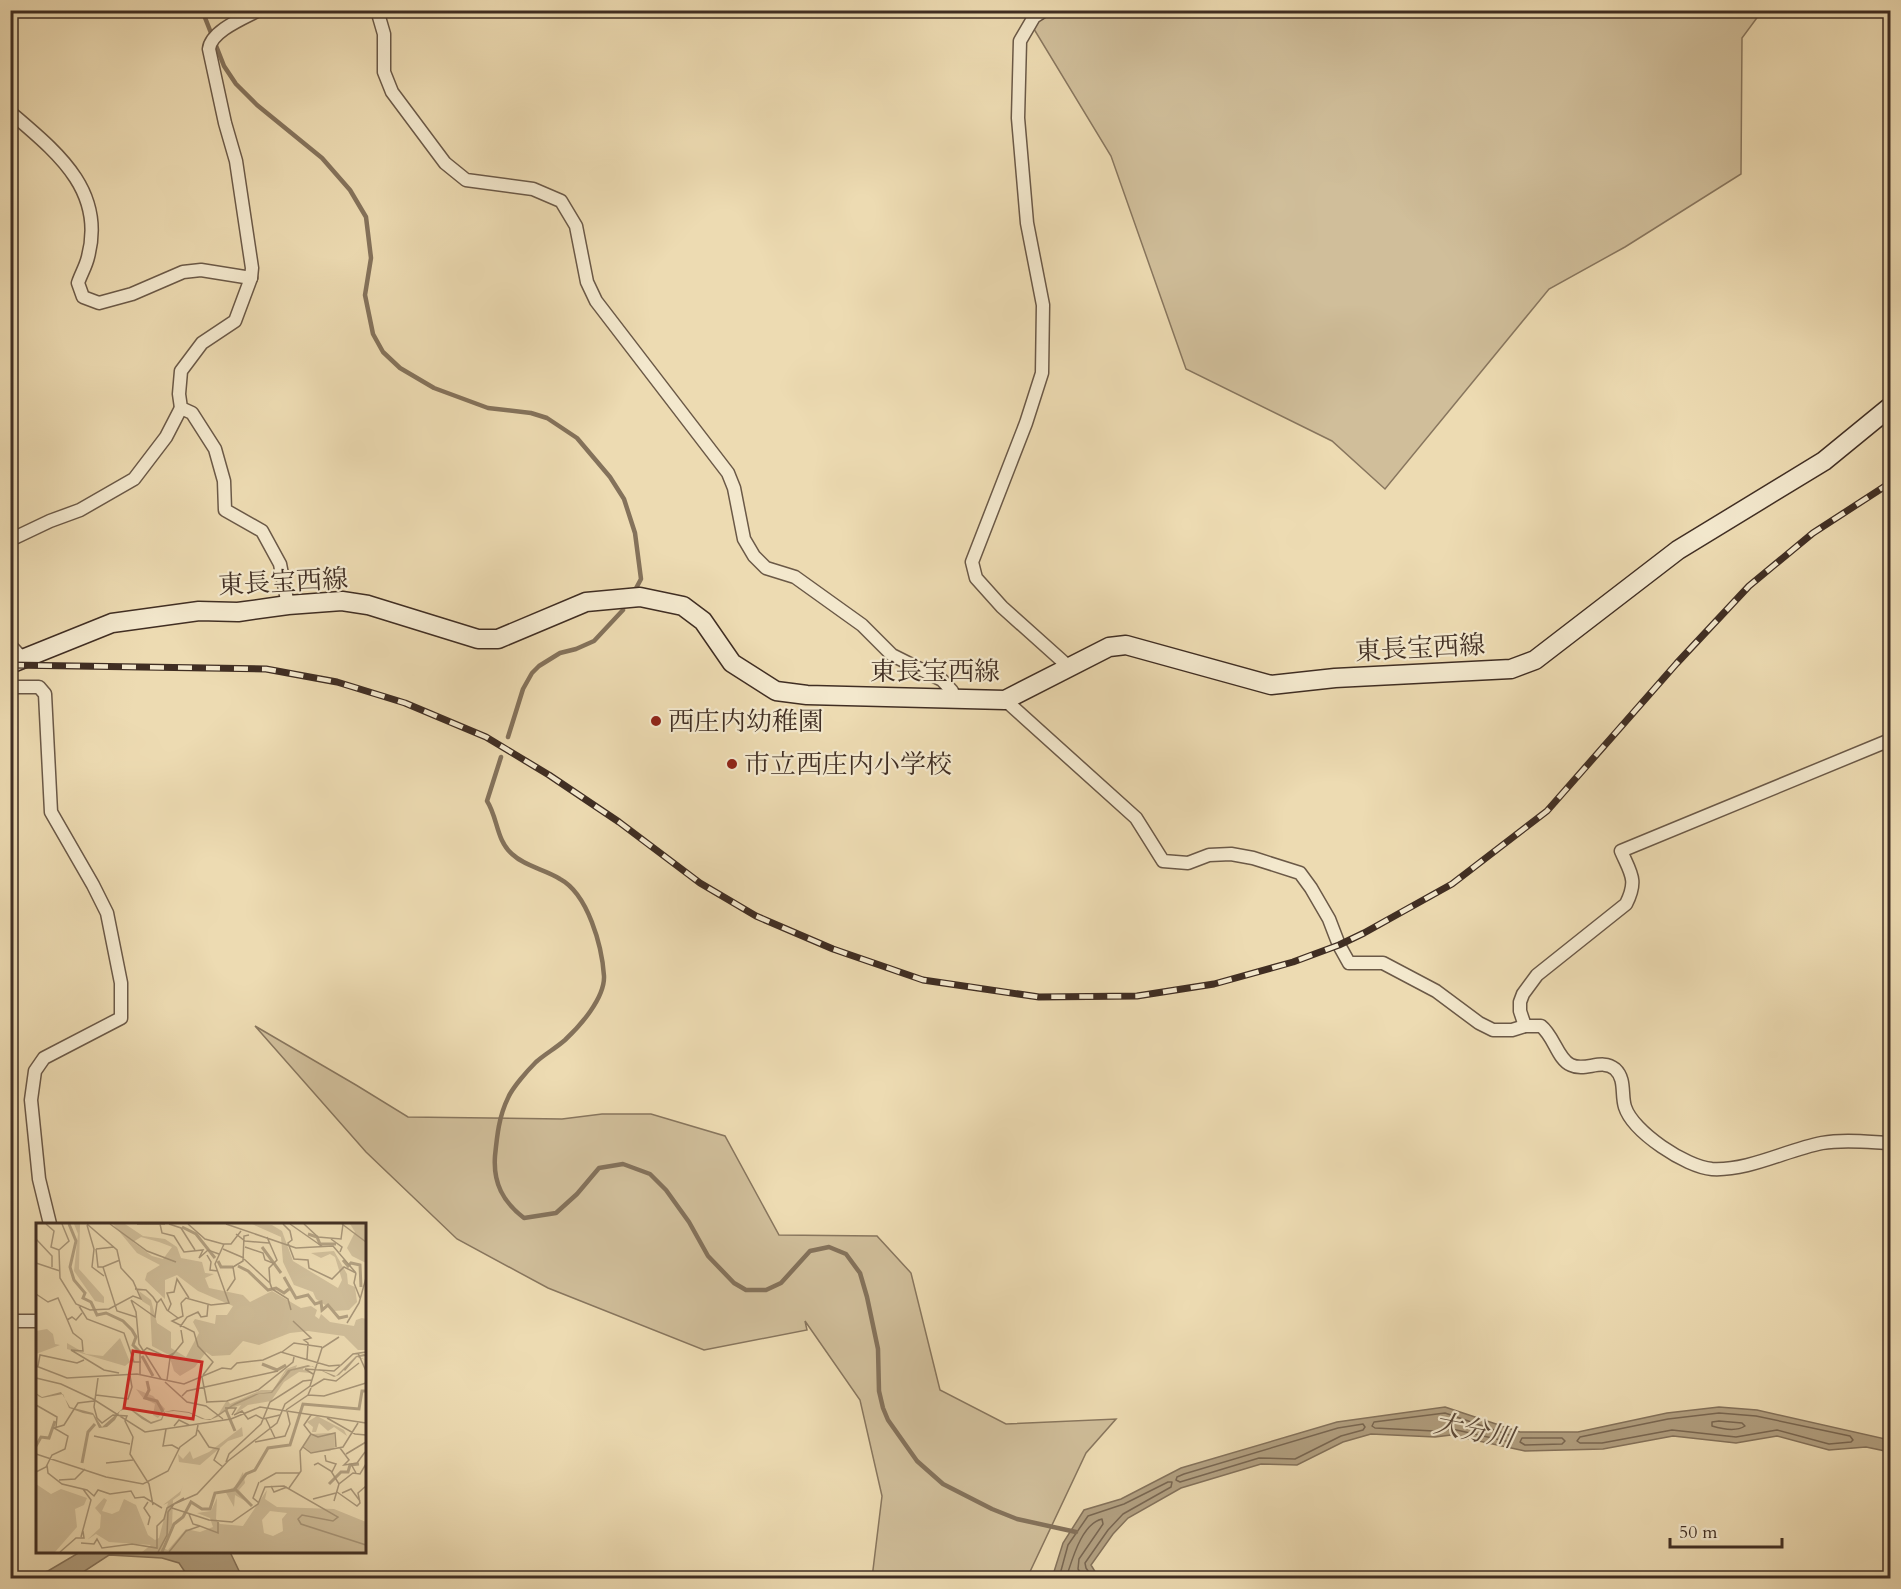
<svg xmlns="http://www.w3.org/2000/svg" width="1901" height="1589" font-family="Cardo,'Noto Serif JP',serif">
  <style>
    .green { fill: #d0be9a; stroke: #88765e; stroke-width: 1.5 }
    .water { fill: #b2a081; stroke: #84725b; stroke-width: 1.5 }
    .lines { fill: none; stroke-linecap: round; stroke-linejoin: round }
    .shore { stroke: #796752; stroke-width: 1.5 }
    .stream { stroke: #84725b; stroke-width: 4.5 }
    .minor-casing { stroke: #6b5947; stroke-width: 15 }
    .secondary-casing { stroke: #402e23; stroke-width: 21 }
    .minor { stroke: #f3e8cd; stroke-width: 12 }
    .secondary { stroke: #f3e8cd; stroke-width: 18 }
    .rail-casing { stroke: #402e23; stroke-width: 7 }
    .rail { stroke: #f3e8cd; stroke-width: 4.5; stroke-dasharray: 14; stroke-linecap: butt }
    .poi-dot { fill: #8f2418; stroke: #f3e8cd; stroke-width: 2 }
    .labels { text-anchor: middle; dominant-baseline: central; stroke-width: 4.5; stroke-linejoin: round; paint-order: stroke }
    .street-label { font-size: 26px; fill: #402e23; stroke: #f3e8cd }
    .poi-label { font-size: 26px; fill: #402e23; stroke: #f3e8cd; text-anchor: start }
    .water-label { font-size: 27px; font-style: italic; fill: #5c4a3a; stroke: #f3e8cd }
    .inset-river { fill: none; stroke: #b2a081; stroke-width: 3 }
    .inset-road { fill: none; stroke: #a89679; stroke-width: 1.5 }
    .view { fill: #d62828; fill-opacity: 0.15; stroke: #d62828; stroke-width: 3 }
    .inset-edge { fill: none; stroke: #402e23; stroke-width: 3 }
  </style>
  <rect width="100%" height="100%" fill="#eddbb2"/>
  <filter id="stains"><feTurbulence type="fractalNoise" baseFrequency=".00333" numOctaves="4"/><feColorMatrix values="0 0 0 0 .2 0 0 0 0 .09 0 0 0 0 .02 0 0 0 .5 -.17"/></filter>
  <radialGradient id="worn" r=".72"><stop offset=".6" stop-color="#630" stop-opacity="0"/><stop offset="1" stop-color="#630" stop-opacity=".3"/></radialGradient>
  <g class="green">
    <path d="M1023 11H1762L1742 38 1741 174 1625 247 1549 289 1385 489 1332 441 1186 369 1111 156Z"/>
    <path d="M255 1026 356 1085 408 1117 562 1119 602 1114H651L725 1136 779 1235 877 1236 911 1273 940 1390 1006 1424 1116 1419 1086 1453 1027 1578H872L882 1496 860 1400 805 1321 807 1330 704 1350 548 1288 457 1239 366 1152Z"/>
  </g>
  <g class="water">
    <path d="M1445 1407 1520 1432H1578L1667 1413 1719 1407 1757 1410 1890 1440V1452L1866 1447 1829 1450 1777 1436 1736 1443 1673 1436 1603 1449 1525 1451 1451 1435 1435 1437 1371 1434 1343 1442 1297 1465 1261 1464 1181 1488 1128 1518 1113 1534 1091 1565 1099 1578H1052L1063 1543 1084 1510 1121 1499 1181 1468 1337 1422Z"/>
    <path d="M80 1552H230L242 1577 246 1578H189L179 1563 162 1558 109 1555 74 1578H23L48 1571Z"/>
  </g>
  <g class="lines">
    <g class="shore">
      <path d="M1445 1413 1512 1436 1513 1440 1510 1442 1452 1429 1434 1431 1375 1428 1372 1426 1374 1422Z"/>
      <path d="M1719 1413 1756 1416 1850 1436 1853 1440 1851 1442 1829 1444 1777 1430 1736 1437 1672 1430 1602 1443H1580L1577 1441 1580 1437 1668 1419Z"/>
      <path d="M1719 1421 1742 1423 1745 1426C1736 1432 1722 1429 1712 1426V1422Z"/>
      <path d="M1363 1424 1365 1427 1363 1430 1341 1436 1295 1459 1259 1458 1180 1482 1176 1480 1177 1477 1184 1474 1338 1428Z"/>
      <path d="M1522 1438H1562L1565 1441 1562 1444 1525 1445 1520 1442Z"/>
      <path d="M1059 1578 1068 1545 1088 1516 1124 1504 1168 1482H1172L1171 1487 1123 1514 1108 1530 1085 1563 1086 1568 1093 1578"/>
      <path d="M1066 1578C1072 1561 1081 1524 1102 1519L1103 1524 1079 1559 1078 1569 1084 1578"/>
    </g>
    <g class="stream">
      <path d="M202 10 224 66 236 84 257 105 322 158 350 190 366 217 371 258 365 295 373 334 383 352 400 368 434 388 488 408 531 413 547 418 577 438 610 477 624 499 635 533 641 579 634 592"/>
      <path d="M508 737 523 689 532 673 539 666 560 653 576 649 594 641 623 610"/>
      <path d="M501 757 487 801C498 818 496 840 512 854 526 867 544 869 560 879 588 894 602 946 604 976 605 998 580 1026 565 1040 556 1048 545 1054 536 1062 528 1070 512 1088 508 1098 499 1116 497 1136 495 1156 493 1183 503 1202 524 1218L556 1213 577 1194 599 1168 623 1164 650 1174 666 1190 689 1222 708 1256 734 1283 746 1290H766L781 1283 810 1251 829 1247 846 1254 860 1273 867 1297 878 1349 879 1391 883 1408 888 1420 917 1461 943 1484 992 1509 1017 1519 1076 1532"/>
    </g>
    <defs>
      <g id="minor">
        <path d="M259 10C244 18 211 31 209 49L225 123 236 161 252 268 251 278 235 321 202 343 181 371 179 394 181 408 192 413 215 449 224 481 225 510 262 531 280 564 288 605"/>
        <path d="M377 10 384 34V72L392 92 445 163 466 180 533 189 561 201 576 226 587 282 596 301 728 473 734 488 744 539 754 556 766 568 795 577 848 615 862 625 892 655 942 680 952 691V700"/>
        <path d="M1045 10 1034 17 1020 41 1018 118 1027 223 1043 305 1042 373 1026 423 972 562 976 578 1002 607 1069 667"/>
        <path d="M10 112C55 151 106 189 88 257 86 266 81 274 78 283L83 297 99 303 132 294 183 272 201 270 251 278"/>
        <path d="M10 540 50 521 80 510 134 479 166 437 181 408"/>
        <path d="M10 645 23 659"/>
        <path d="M10 687H39L45 694 51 812 93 885 107 913 121 983V1018L44 1058 35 1071 31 1100 39 1179 50 1224"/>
        <path d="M1005 700 1136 818 1163 861 1188 863 1209 855 1231 854 1253 858 1300 873 1311 888 1329 919 1339 945 1349 963H1383L1436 991 1479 1023 1493 1030H1512L1525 1026H1541C1554 1036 1558 1060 1571 1065 1585 1072 1602 1058 1615 1069 1626 1079 1621 1095 1625 1107 1633 1132 1686 1167 1712 1169 1749 1171 1786 1150 1822 1143 1844 1139 1868 1142 1890 1143"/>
        <path d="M1525 1026 1520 1011V1002L1523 994 1537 975 1626 904C1638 880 1631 874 1621 851L1890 740"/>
        <path d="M10 1321H38"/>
      </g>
      <path id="secondary" d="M10 664 112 623 199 611 238 612 288 605 342 601 368 605 478 639H498L586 602 640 597 683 606 703 621 732 663 776 691 807 695 1005 700 1109 647 1126 645 1271 685 1335 678 1511 669 1535 660 1678 550 1824 461 1890 407"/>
    </defs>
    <use href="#minor" class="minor-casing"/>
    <use href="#secondary" class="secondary-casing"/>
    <use href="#minor" class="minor"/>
    <use href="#secondary" class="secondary"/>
    <defs>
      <path id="rail" d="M10 665 266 669 337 682 405 703 486 737 549 775 619 822 700 883 756 916 833 949 923 980 1039 997 1137 996 1214 984 1293 962 1339 945 1364 933 1452 884 1547 811 1677 663 1749 586 1813 533 1890 483"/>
    </defs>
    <use href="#rail" class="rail-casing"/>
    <use href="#rail" class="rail"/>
  </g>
  <g class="poi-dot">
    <circle cx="656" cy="721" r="6"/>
    <circle cx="732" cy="764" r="6"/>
  </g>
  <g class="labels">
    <g class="street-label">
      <text transform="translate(283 582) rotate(-3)">東長宝西線</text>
      <text transform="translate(1420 648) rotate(-3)">東長宝西線</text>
      <text x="935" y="671">東長宝西線</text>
    </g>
    <g class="poi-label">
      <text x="668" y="721">西庄内幼稚園</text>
      <text x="744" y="764">市立西庄内小学校</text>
    </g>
    <g class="water-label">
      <text transform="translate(1474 1431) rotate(11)">大分川</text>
    </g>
  </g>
  <g transform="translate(36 1223)">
    <rect width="330" height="330" fill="#eddbb2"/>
    <path d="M38 1H44L43 46 68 74V80L59 78 38 48 42 11ZM77 1H89L107 13 129 16 141 24 145 35 166 39 169 50 178 51 169 55 173 65 207 72 214 79 236 68 265 85 275 83 281 87 279 93 283 96 285 91 294 99 318 103 320 97 326 95 330 96V127H322L308 113 272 108 254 110 223 122 207 118 194 132 176 133 170 129 159 144 144 153 138 148 133 132 116 123 114 83 106 78 103 68 115 77 121 100 135 109V125L150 134 163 110 157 99 159 96 179 101 180 92H191L197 83 162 68 141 52 129 57V76L109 57 111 50 124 42 101 30ZM105 14 123 19 136 24 127 36 116 33 97 19ZM216 1 236 2 246 8 257 38 302 65 306 57 299 34 294 31 285 35 275 30 298 28 311 51 312 61 319 64 321 79 313 87 298 88 280 76 277 69 258 62 247 39 245 14ZM314 1H330V40L316 33 311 25 319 9ZM11 106 17 111 19 121 24 122 0 131V108ZM84 115 94 139 89 143 31 126V120L50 131 67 133ZM261 142 260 145 249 150 238 167 255 148 268 144 267 147H270L275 150 263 149 248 159 235 178 212 182 199 191 205 182 192 186 203 179 182 192 191 177 194 181 225 167H237L250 146ZM100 166 117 173 129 186 122 195 117 192 119 181 107 175ZM281 193 308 207 311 213 298 204 292 208 283 200 280 209H276L277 204 271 199ZM206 204 207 213 192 218 164 242 143 239 142 231 147 236 154 228 157 236 173 229ZM292 210H298L299 224 294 228 275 229 267 223 276 211ZM207 249 209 260 203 267 216 282 199 272 198 284 189 268 199 264ZM0 261 15 271 25 266 51 275 48 282 39 286 41 304 19 329H0ZM147 262 144 272 137 277 136 302 126 325 132 327 150 306 164 309 177 304 174 295 161 290 175 288 181 275 180 296 184 301 207 303 231 267 229 276 241 284 298 286 330 299V329H106L115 322 73 319 60 311 51 317 64 305 65 292 59 285 68 275 71 277 66 288 76 291 83 288 88 276 100 282 112 312 119 317 123 315 132 280 127 282 145 268ZM234 288 251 290 246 296 247 308 237 313 228 310 226 297Z" fill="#d0be9a" fill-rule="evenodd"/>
    <path d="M328 131 330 132V133L323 134 330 137 321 134 309 148 308 147 303 152 298 154 276 143 255 148 236 170 223 171 197 183 181 194 174 197 166 196 153 190 138 188 129 189 126 197 115 201 106 196 92 185 84 188 79 197 71 204 63 205 57 192 47 190 33 185 27 171 6 175 2 173 0 170 6 174 25 169 34 184 57 190 66 204 86 186 92 184 115 199 125 196 128 189 137 187 153 189 169 196H175L199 180 220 171 235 169 252 147 272 142 300 153 320 133Z" fill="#b2a081"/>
    <path class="inset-river" d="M33 1 40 18 34 44 38 57 49 70 47 75 55 79 61 92 70 90 87 98 96 107 100 114 97 122 104 129M146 4 160 11 179 35M272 11 281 14 284 21H300M226 24 245 50M307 37 312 43 315 40 324 42 325 64M182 38 185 44H197M202 43 212 48 232 67 240 65 248 70 253 66M248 54 260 75 272 72 279 81 285 79 286 87 292 82 303 95 312 93M106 133 117 153M226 141 241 147 250 142M111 158 113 167 109 175 121 178 127 189M190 187 199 208M0 223 5 214 13 215 19 198M46 240 52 209 59 201M293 261 305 249H312L314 242 323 241M199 266 216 283M126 329 138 301 147 294 155 279 166 286H174L179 270 198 267 210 251 219 247 232 225 254 222 267 181 323 186 326 168H330"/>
    <path class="inset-road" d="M10 1 18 8 15 24 23 27M26 1 33 18 23 27 24 55 40 81 54 87 73 86 97 73 105 76 97 58 85 45 81 27 51 1M74 1 111 28 140 39M101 1H129M124 1 126 10 138 13 148 29 167 27 163 35 172 27 183 31M133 1 145 5 159 27M152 1 169 16 187 21H195L205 8M190 1 260 25 297 23 320 50M247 1 254 8 256 17 252 20 258 36 272 37 273 45 296 56 308 44 320 50M254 1 287 24M268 1 282 14 305 16 307 1M306 1 330 19M51 2 58 26 56 44 68 53M200 11 209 18 233 20M231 14 241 37 233 45 234 60 236 66 252 76 255 87M0 16 16 33V44M295 16 306 24 304 29M209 24 227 30 229 37 237 40M60 26 62 44H67L81 88 100 94M60 26 78 24M187 26 208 35M171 32 175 39 174 47 182 48M208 36 234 60M0 40 24 48M67 44 84 37M320 50 318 60 324 75M191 68 199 56 197 44 207 38 208 13 213 12M0 71 12 79 22 75 37 110 46 117M95 77 100 89 103 121 125 156M95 77 119 94 121 80 117 74 110 67 99 66M121 80 125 76 131 87 142 95M145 80 150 75 175 82 193 80 179 41 188 21M145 80 147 93 136 98 158 109 162 123 177 139 167 152M43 83 51 96 88 110 98 139H105M132 88 135 81 131 70 138 69 141 56 153 75M31 97 36 94 40 97 46 90M257 98 275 115 268 117 272 120 271 136M311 100 323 80 330 55M144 104 151 94 162 89 165 94 171 93 172 82M46 117 47 128 35 127 68 147 83 150M246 129 258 120 286 124M322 130 330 148M0 143 31 155 101 151 148 161 186 145 195 146 201 140 227 137 245 129 293 143 305 142 317 131 330 129M2 143 4 132 41 140 48 137M104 151V131L111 125 131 134 138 130M277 151 269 146 298 148 305 142M166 154 171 180M0 155 25 161 57 176 109 209 195 196 224 184 330 200M62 155 58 184 61 195 66 200 77 192 91 193 89 198 97 214 94 231 113 261 117 282M131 157 134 135 147 119 145 107M129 159 151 179 170 183 187 196M275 164 288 156 300 158 323 140M60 172 92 176 96 164 94 153M272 172 288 173 330 160M146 173 151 168 242 148M171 179 191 178 222 167 257 139 258 134M0 182 21 194 20 204M189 185H200L196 192M250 187 272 172 275 165M198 192 206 188 212 196 220 192 227 196 244 192M291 195 319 211 330 212M230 196 239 215M138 203 143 197 153 202M130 206 127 223 136 222 143 226M162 207 173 224 183 226 178 237 187 244M275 211 282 214 299 210 300 224M58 213 94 221M219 219 249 213 254 201 251 188M267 224 275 230 307 224 322 200M304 225 313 237 308 242 315 241 320 250M0 231 70 254 107 261 132 248 144 224 160 212 162 202M310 231 330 219M289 232 290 238 300 241 296 249M190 239 193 231 225 201 234 179 267 158 276 157M70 240 97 237M315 241 321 240 329 229M11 242 12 250 26 261 51 267 58 273 62 267 74 271 95 268 99 275 108 274 126 285M278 242 282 240 295 248 303 261M0 249 10 244 16 232 29 226 32 213 18 205 28 202 42 180 58 178M23 257 39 256 49 246M224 259 240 250H263M235 263 238 269 251 264M253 265 265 248 264 228 275 211 268 202 275 192M301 269 321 283 324 280 322 270 330 263M306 270 315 266 324 278M277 276 300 270M298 278 303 261 317 250 324 251 330 241M223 280 217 275 223 259M136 285 173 297 196 299 222 281 229 264 248 263 302 294 297 298 266 292 262 296 265 301 330 322M153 291 157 301 164 303M112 302 114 294 108 285 112 279M45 314 55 277 47 266M45 320 58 321 61 316 66 325 96 321 121 325V303L128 296 131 285 148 275M24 329 40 315H48L47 308M122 329 131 312 132 289 138 281 161 271 192 238 241 200 249 181 274 163 286 125 303 114M133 329 150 308 164 303 182 310V299"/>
    <path class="view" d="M97 128 166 139 157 196 88 185Z"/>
    <rect width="330" height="330" class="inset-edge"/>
  </g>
  <rect width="1901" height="1589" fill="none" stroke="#eddbb2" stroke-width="36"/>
  <rect x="12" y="12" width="1877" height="1565" fill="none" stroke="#402e23" stroke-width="3"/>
  <rect x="18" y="18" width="1865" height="1553" fill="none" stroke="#402e23" stroke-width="1.5"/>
  <path d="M1670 1538v9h112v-9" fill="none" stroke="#402e23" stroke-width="3"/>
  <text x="1679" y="1538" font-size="18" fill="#402e23" stroke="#f3e8cd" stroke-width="4.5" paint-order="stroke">50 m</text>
  <rect width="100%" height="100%" filter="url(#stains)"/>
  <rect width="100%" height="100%" fill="url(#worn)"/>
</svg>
